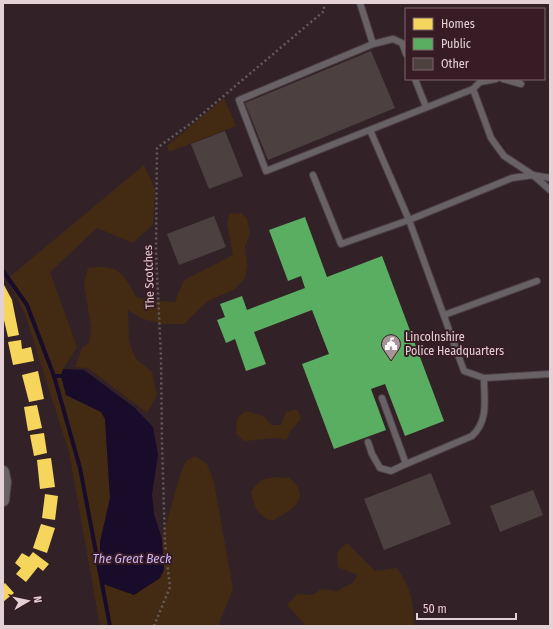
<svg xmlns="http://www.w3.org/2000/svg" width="553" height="629" font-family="'Fira Sans Condensed',sans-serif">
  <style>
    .green { fill: #432a12 }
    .water { fill: #190b2a }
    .homes { fill: #f6d55c }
    .public { fill: #5aae61 }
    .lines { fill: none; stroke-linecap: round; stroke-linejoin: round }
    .stream { stroke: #190b2a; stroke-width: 4 }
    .building { fill: #4d4041 }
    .lane-casing { stroke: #4d4044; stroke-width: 8 }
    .street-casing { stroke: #4d4044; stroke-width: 14 }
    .path { stroke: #645b60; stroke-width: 2.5; stroke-dasharray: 2 3; stroke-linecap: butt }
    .lane { stroke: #686166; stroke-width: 6 }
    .street { stroke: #686166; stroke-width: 12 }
    .labels { text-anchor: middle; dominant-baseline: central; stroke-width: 4; stroke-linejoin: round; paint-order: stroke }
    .street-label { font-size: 12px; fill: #e4d1d5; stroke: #381c25 }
    .poi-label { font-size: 12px; fill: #e4d1d5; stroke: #381c25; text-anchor: start }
    .water-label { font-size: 13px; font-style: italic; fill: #c7b3f6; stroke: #381c25 }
  </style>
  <rect width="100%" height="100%" fill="#322227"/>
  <g class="green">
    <path d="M224 98 236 126 169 152 167 146Z"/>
    <path d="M144 165 155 190 153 224 133 243 97 228 50 272 77 347 63 369 61 376 66 395 101 412 105 419 110 498 100 542 164 570 162 539 181 472 186 461 195 456 207 464 214 482 233 589 218 626H100L69 452 25 314 7 279 3 280V275L7 279Z"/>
    <path d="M241 213 247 219 250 234 245 246 247 265 245 278 235 289 208 301 184 324H164L143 319 128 310 129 341 135 358 152 372 157 395 147 413 88 368 75 367 82 348 89 343 91 328 84 283 88 268C118 264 123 272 136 297L149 300 175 302 184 280 233 255 227 224 229 214Z"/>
    <path d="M294 410H298L301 419 291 430 286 440 278 438 244 441 236 433 237 418 246 411 264 416 271 425H281L286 412Z"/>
    <path d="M277 477 290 478C292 481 297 484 298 488 307 504 281 516 271 521 257 515 253 505 251 491L261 480Z"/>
    <path d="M347 543 375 571 397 568C412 591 413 599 414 626H306L287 605 297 594 312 595 322 589 337 591 354 582 357 575 338 567 337 552Z"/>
  </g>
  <path class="water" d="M63 369 84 370 135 408 153 427 158 455 152 494 154 514 162 539 164 570 160 578 134 595 103 584 100 579V542L110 498 105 419 101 412 66 395 61 376Z"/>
  <g class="homes">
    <path d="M3 283 12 300 19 335 8 337 3 316Z"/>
    <path d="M21 340 22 349 31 347 34 361 13 365 8 342Z"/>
    <path d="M38 371 44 399 29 402 22 375Z"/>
    <path d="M37 405 42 428 28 431 24 407Z"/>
    <path d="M44 433 47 453 34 456 30 435Z"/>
    <path d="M51 458 55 487 40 489 37 460Z"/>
    <path d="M45 494 58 496 55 520 42 518Z"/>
    <path d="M41 524 55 528 47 553 33 548Z"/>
    <path d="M33 552 49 564 43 571 38 567 26 582 16 574 21 568 15 563 22 553 29 557Z"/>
    <path d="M5 583 14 593 3 602V585Z"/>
  </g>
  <path class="public" d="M305 217 327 277 382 256 444 421 405 436 385 384 371 389 386 430 334 449 302 364 329 354 312 310 254 332 266 364 246 371 235 339 226 343 217 320 225 317 220 304 242 296 247 310 305 288 301 276 288 281 269 230Z"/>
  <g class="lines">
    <g class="stream">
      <path d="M3 271 27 305 54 376H61"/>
      <path d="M54 376 80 468 110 626"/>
    </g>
  </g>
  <g class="building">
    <path d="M371 51 395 108 268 160 245 103Z"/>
    <path d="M225 131 243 176 209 189 191 144Z"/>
    <path d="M214 216 226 247 179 265 167 234Z"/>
    <path d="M431 473 451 524 384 550 364 499Z"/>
    <path d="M533 490 543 515 500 532 490 506Z"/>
  </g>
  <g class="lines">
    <defs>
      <g id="lane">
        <path d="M360 3 373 44 393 39 402 43 406 54"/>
        <path d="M373 44 239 100 266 171 473 89 491 138 504 156 533 175 550 190"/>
        <path d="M415 79 426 107"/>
        <path d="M503 79 521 84"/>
        <path d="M473 89 480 82 496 79"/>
        <path d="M370 130 409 220 464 371 484 378C484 400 489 420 472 436L406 464 382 398"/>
        <path d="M313 175 341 244 409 220 512 178 533 175 550 178"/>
        <path d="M444 315 537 281"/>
        <path d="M484 378 550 374"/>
        <path d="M368 442 372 454 380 468 391 471 406 464"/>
      </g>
      <path id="street" d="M3 472 5 482 3 500"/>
    </defs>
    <use href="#lane" class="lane-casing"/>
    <use href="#street" class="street-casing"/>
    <path class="path" d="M154 626 170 587 165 543 162 443 161 357 156 252 157 148 194 121 324 11V3"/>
    <use href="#lane" class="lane"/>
    <use href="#street" class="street"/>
  </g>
  <defs>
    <symbol id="civic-pin" viewBox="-11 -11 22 30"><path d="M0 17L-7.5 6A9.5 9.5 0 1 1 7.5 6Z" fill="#a69498" stroke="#381c25"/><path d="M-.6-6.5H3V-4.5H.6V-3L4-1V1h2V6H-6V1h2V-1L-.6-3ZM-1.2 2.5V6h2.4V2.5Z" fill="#fff"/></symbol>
  </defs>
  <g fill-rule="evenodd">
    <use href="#civic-pin" x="380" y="333" width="22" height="30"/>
  </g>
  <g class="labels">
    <g class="street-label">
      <text transform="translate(149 277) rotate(-92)">The Scotches</text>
    </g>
    <g class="poi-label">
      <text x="405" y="337">Lincolnshire<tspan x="405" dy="14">Police Headquarters</tspan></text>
    </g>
    <g class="water-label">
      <text x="132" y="558">The Great Beck</text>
    </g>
  </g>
  <rect width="553" height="629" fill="none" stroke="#e4d1d5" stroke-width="8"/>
  <rect x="405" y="8" width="140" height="72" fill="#381c25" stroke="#7d646b"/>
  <rect x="413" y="18" width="20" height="12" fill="#f6d55c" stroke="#7d646b"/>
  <text x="441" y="28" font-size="12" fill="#e4d1d5">Homes</text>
  <rect x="413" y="38" width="20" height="12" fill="#5aae61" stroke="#7d646b"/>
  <text x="441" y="48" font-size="12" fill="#e4d1d5">Public</text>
  <rect x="413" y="58" width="20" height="12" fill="#4d4041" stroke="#7d646b"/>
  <text x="441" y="68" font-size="12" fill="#e4d1d5">Other</text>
  <g transform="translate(28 601) rotate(81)" stroke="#381c25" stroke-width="3" paint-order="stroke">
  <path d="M0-3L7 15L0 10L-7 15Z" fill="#e4d1d5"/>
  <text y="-6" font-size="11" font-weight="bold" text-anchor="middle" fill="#e4d1d5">N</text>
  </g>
  <path d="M417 613v6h99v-6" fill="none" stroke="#e4d1d5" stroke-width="2"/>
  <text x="423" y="613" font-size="12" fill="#e4d1d5" stroke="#381c25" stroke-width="3" paint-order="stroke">50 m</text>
</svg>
